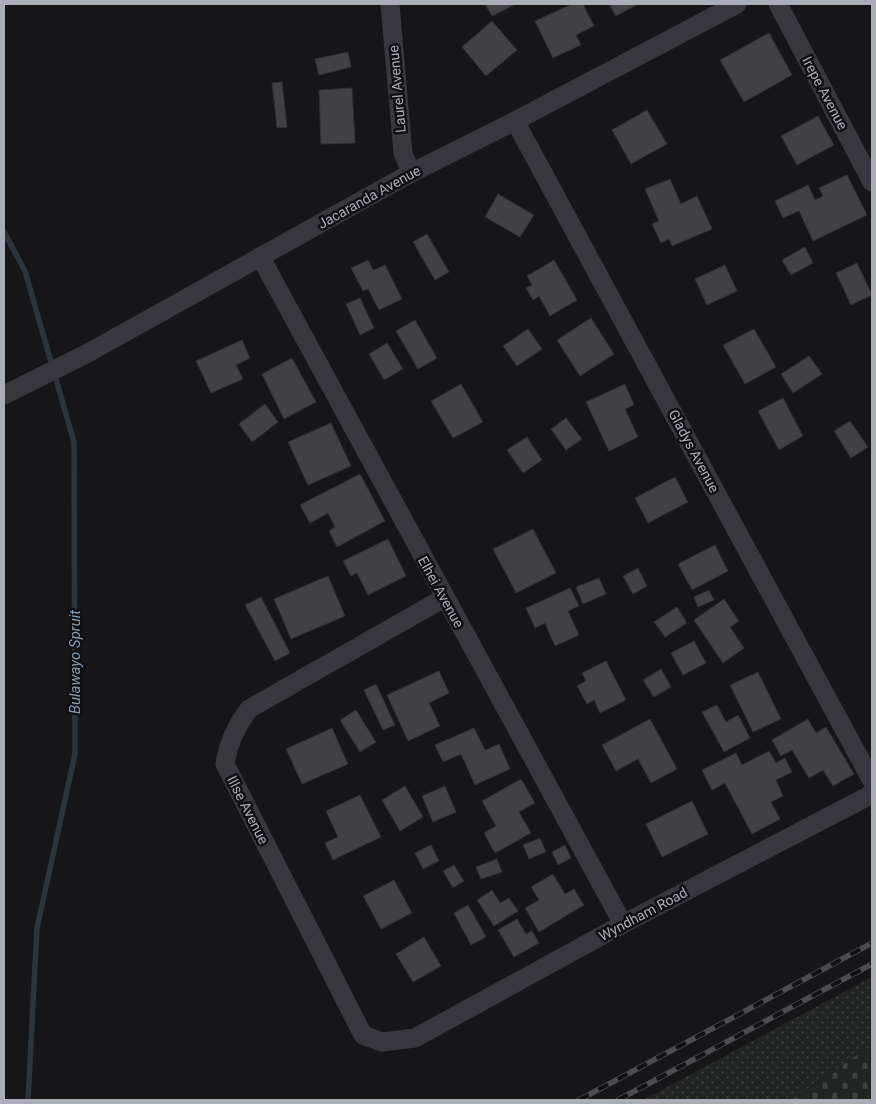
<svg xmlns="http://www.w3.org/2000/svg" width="876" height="1104" font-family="Roboto,sans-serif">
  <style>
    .grass { fill: url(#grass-dots) }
    .cemetery { fill: url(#cemetery-stones) }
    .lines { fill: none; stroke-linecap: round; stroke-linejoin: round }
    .stream { stroke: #2c353c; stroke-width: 5.5 }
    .building { fill: #404145; stroke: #303034 }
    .street { stroke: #37383d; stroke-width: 19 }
    .rail-casing { stroke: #4a4c52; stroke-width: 5.5 }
    .rail { stroke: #111113; stroke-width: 4; stroke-dasharray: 11; stroke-linecap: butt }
    .labels { text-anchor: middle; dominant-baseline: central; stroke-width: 5; stroke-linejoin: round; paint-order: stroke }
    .street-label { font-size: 14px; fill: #a8adb8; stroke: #111113 }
    .water-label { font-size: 15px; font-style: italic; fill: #7f9bb3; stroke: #111113 }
  </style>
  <defs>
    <pattern id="grass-dots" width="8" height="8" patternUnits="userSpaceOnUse" patternTransform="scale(1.25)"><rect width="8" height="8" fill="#1e261f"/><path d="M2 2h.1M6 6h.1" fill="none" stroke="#3c433d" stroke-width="1.8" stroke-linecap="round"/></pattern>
    <pattern id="cemetery-stones" width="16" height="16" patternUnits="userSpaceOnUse" patternTransform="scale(1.25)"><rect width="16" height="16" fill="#1e261f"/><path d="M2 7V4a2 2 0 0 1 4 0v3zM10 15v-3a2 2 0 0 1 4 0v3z" fill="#3c433d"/></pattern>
  </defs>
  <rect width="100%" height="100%" fill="#161618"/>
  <path class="grass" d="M872 977V1045L791 1100H643Z"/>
  <path class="cemetery" d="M872 1045V1100H791Z"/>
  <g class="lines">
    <path class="stream" d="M4 232 25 271 74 442 75 754 37 928 28 1100"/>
  </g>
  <g class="building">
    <path d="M485 4H514V5L492 16Z"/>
    <path d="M572 4H583L594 26 576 35 581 45 553 58 535 21Z"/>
    <path d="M609 4H638L616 16Z"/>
    <path d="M492 21 517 50 486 76 462 47Z"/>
    <path d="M769 33 792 75 744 102 720 60Z"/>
    <path d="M348 52 351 67 319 75 315 59Z"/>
    <path d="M282 82 287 127 277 128 272 83Z"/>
    <path d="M352 88 355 143 321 144 319 90Z"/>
    <path d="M647 110 667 144 631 164 612 130Z"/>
    <path d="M818 116 834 145 797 165 781 136Z"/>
    <path d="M847 175 867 215 813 241 799 211 783 218 775 201 808 185 815 200 823 196 819 188Z"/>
    <path d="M670 179 681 204 697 196 712 229 672 246 669 239 661 243 652 224 659 221 645 189Z"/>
    <path d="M498 194 534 215 520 237 485 217Z"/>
    <path d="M427 234 449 272 435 280 413 242Z"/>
    <path d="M805 247 813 263 791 275 782 260Z"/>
    <path d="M368 260 373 270 385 265 402 299 379 310 368 289 363 291 351 268Z"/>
    <path d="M554 260 577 300 550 316 539 296 533 300 526 288 532 285 527 276Z"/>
    <path d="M857 263 872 295 851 305 836 273Z"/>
    <path d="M725 265 737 291 707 305 695 279Z"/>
    <path d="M360 298 374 328 360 335 346 304Z"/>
    <path d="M591 318 614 354 580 376 557 340Z"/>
    <path d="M415 320 437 358 418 369 396 331Z"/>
    <path d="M528 329 542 349 517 366 503 346Z"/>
    <path d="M754 329 776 367 745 384 723 345Z"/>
    <path d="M242 340 250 358 236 365 243 379 211 393 196 361Z"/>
    <path d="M387 343 403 369 384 380 369 354Z"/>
    <path d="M809 356 822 374 793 393 781 374Z"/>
    <path d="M292 358 316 402 284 419 262 374Z"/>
    <path d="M461 384 483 422 453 438 431 401Z"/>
    <path d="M625 384 634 405 625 409 638 437 609 451 586 402Z"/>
    <path d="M783 398 803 436 779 450 758 411Z"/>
    <path d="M265 404 278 422 252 442 239 424Z"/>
    <path d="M566 418 582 439 566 450 551 429Z"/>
    <path d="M850 421 868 447 851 458 834 431Z"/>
    <path d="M331 423 351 466 308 485 288 442Z"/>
    <path d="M527 437 542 460 523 473 507 450Z"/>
    <path d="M360 474 385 521 337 547 329 531 335 527 328 513 310 523 300 505Z"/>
    <path d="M675 477 688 502 648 523 635 498Z"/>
    <path d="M533 529 556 573 516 593 493 549Z"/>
    <path d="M388 539 406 576 368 595 357 573 351 576 343 561Z"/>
    <path d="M715 545 728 571 692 590 678 564Z"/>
    <path d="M638 568 647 586 633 594 623 576Z"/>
    <path d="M328 576 345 616 291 639 274 599Z"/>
    <path d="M599 578 606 594 583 604 576 587Z"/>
    <path d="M570 588 579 606 568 611 579 635 555 646 545 623 535 628 526 608Z"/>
    <path d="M709 590 714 600 698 607 694 597Z"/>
    <path d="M261 597 290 653 275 661 245 605Z"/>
    <path d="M724 599 739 621 730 627 744 648 723 663 694 620Z"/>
    <path d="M677 607 687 623 665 637 654 622Z"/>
    <path d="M694 641 706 663 683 675 671 653Z"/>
    <path d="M606 661 626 700 600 713 594 700 587 704 577 686 586 681 582 673Z"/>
    <path d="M661 669 671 687 654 697 643 680Z"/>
    <path d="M439 671 449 693 429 703 440 726 408 741 387 695Z"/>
    <path d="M758 672 781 719 753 732 730 685Z"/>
    <path d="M376 684 395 725 383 730 364 690Z"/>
    <path d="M717 705 726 722 738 715 750 738 724 752 702 712Z"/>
    <path d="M356 710 376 742 360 752 340 720Z"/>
    <path d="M650 719 677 769 651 783 638 759 616 771 602 745Z"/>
    <path d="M808 719 816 733 826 727 854 774 833 786 823 770 809 778 792 750 781 756 772 740Z"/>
    <path d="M332 728 348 764 302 784 286 749Z"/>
    <path d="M474 728 485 750 499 744 510 769 475 785 461 754 443 762 435 745Z"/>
    <path d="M769 751 776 763 785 758 792 772 776 780 783 796 771 802 780 819 752 834 725 783 712 790 702 770 736 753 742 765Z"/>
    <path d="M521 779 535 803 519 812 531 833 495 853 484 833 496 826 482 801Z"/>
    <path d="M405 786 423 817 400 831 382 800Z"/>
    <path d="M445 786 456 812 433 822 422 796Z"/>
    <path d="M360 795 381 837 333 860 325 843 338 837 326 811Z"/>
    <path d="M692 801 708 834 662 857 646 824Z"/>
    <path d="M540 838 546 852 529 859 523 845Z"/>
    <path d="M431 845 439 861 423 869 415 853Z"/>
    <path d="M565 845 571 858 558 865 552 852Z"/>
    <path d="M497 859 502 872 481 879 476 867Z"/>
    <path d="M454 865 464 881 453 888 443 871Z"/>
    <path d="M553 874 565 894 574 889 584 905 539 932 525 908 539 900 531 887Z"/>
    <path d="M394 880 412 913 381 929 363 896Z"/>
    <path d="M492 890 500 903 509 898 518 911 494 926 477 900Z"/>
    <path d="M468 905 486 937 471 945 454 913Z"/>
    <path d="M517 919 526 934 532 931 539 943 514 957 498 930Z"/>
    <path d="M424 937 441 966 413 982 396 954Z"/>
  </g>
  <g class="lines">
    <g class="street">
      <path d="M390 4 403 153 411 173"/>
      <path d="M778 4 872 182"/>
      <path d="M515 121 872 781"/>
      <path d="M261 258 623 924"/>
      <path d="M4 395 88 353 411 173 515 121 737 4"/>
      <path d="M444 598 249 709C236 726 228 744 225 764L363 1035 382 1042 415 1038 623 924 872 794"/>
    </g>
    <defs>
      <g id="rail">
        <path d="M579 1100 872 943"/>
        <path d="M618 1100 872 964"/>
      </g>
    </defs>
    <use href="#rail" class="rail-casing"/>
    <use href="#rail" class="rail"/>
  </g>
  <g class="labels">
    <g class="street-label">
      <text transform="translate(397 89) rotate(-95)">Laurel Avenue</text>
      <text transform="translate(825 93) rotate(62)">Irepe Avenue</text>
      <text transform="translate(369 197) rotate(-29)">Jacaranda Avenue</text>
      <text transform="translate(694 451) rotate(62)">Gladys Avenue</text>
      <text transform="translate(441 592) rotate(61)">Elhei Avenue</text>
      <text transform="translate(248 810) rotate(63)">Illse Avenue</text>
      <text transform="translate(643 914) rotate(-28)">Wyndham Road</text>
    </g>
    <g class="water-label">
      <text transform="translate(75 662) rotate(-90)">Bulawayo Spruit</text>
    </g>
  </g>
  <rect width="876" height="1104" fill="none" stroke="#a8adb8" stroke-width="10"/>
</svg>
